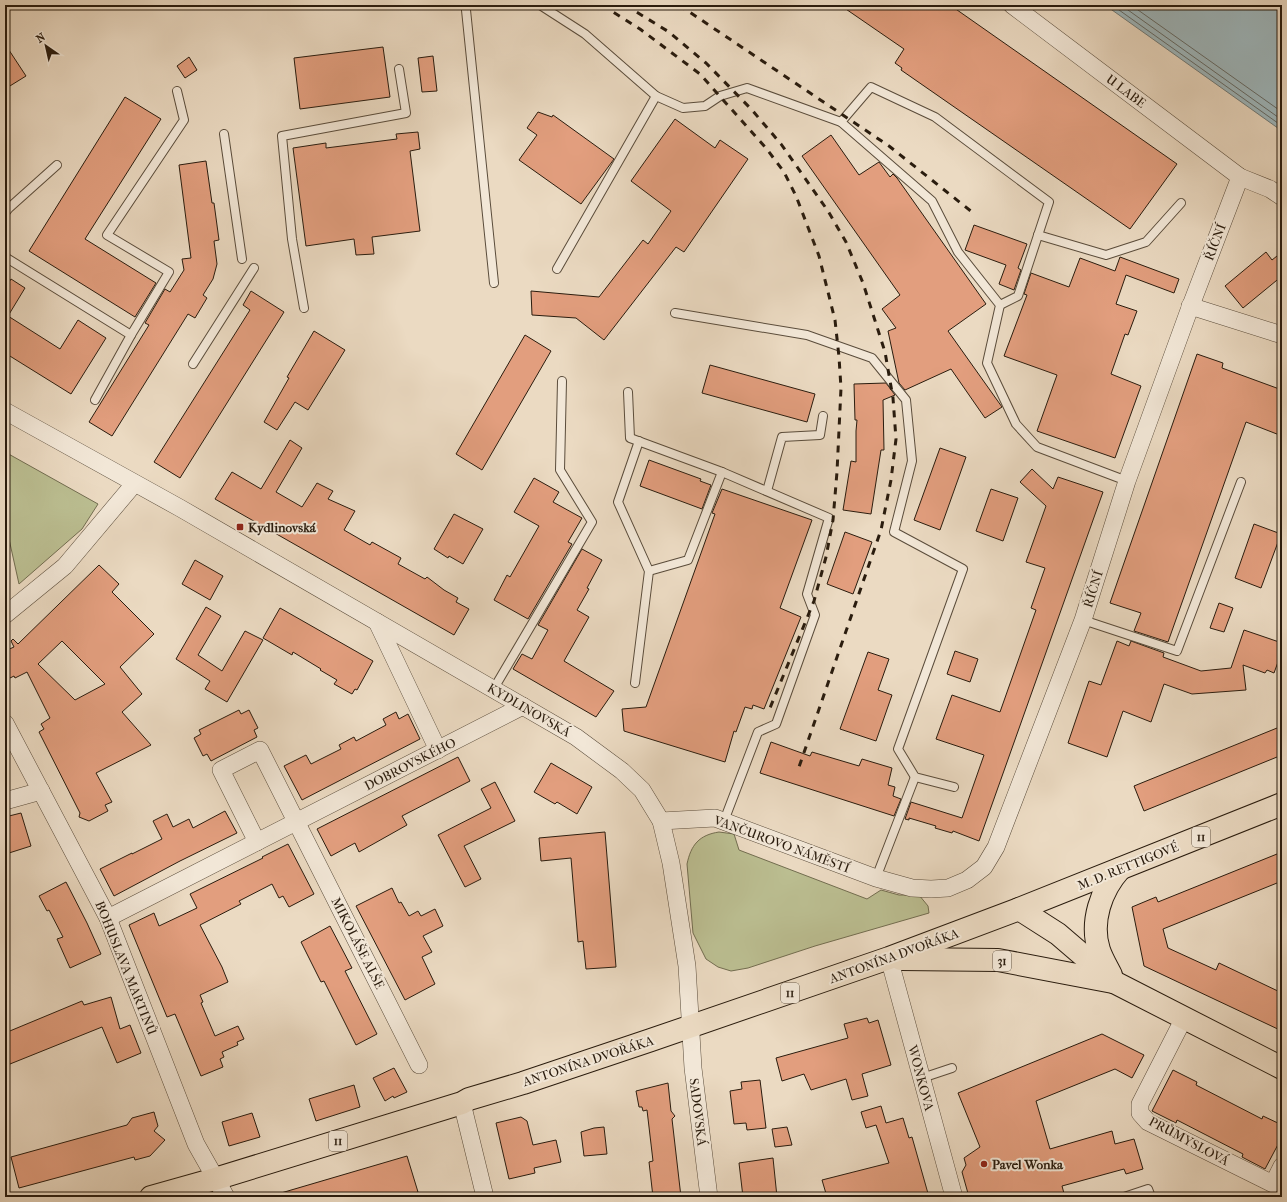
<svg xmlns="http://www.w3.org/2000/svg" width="1287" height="1202" font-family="'IM FELL French Canon',serif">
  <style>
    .green { fill: #bbbe91; stroke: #726d50 }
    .water { fill: #9eb8be; stroke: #707a78 }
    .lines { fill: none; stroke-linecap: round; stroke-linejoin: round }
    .shore { stroke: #646a66; stroke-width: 1 }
    .building { fill: #e29e7e; stroke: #2a1c0e; fill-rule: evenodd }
    .lane-casing { stroke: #5a4c3b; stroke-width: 10 }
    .street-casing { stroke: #5a4c3b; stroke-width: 18 }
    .primary-casing { stroke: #2a1c0e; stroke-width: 24 }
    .lane { stroke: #f2e7d7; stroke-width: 8 }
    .street { stroke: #f2e7d7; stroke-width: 17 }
    .primary { stroke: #ebdac2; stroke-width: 22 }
    .rail { stroke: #2a1c0e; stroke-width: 3; stroke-dasharray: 7 7; stroke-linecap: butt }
    .poi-dot { fill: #8f2418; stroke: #f2e7d7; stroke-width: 1.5 }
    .labels { text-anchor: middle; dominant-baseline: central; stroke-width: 4; stroke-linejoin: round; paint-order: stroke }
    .shield { fill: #f2e7d7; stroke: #66594a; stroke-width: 1 }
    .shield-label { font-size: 12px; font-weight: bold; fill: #2a1c0e }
    .street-label { font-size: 13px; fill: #2a1c0e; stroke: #f2e7d7 }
    .poi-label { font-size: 13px; font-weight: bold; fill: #2a1c0e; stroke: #f2e7d7; text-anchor: start }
  </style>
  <rect width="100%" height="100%" fill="#ebdac2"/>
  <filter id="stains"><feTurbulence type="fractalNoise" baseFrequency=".005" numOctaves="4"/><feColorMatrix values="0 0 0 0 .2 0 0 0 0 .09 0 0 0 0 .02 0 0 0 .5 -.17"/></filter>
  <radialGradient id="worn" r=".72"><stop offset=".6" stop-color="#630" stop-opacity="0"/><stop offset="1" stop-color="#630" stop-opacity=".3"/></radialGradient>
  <g class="green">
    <path d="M5 452 98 504 82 529 19 584 5 521Z"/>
    <path d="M719 832 734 834 739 850 867 899 881 890 899 895H919L928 906 929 913 815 946 748 968 731 971 718 967 706 959 693 933 687 864C691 845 699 835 719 832Z"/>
  </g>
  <path class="water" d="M1105 5H1282V131Z"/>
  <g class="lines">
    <g class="shore">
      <path d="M1112 5 1282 126"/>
      <path d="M1121 5 1282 120"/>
      <path d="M1131 5 1282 112"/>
    </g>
  </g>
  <g class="building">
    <path d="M840 5H950L1177 164 1130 229 901 70 902 68 895 63 904 49Z"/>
    <path d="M5 44 26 76 5 89Z"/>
    <path d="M383 47 390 97 300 109 294 58Z"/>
    <path d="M433 56 437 91 422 92 418 58Z"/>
    <path d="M189 57 197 70 185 78 177 66Z"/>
    <path d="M125 97 161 119 85 239 156 283 135 317 29 251Z"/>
    <path d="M538 112 552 117 553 115 614 159 581 204 519 160 537 135 527 128Z"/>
    <path d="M675 119 715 148 720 140 748 159 684 252 676 247 604 340 576 318 532 315 531 291 599 297 643 240 648 244 671 211 631 181Z"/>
    <path d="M418 132 420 149 410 151 420 231 372 237 374 254 356 255 354 239 306 246 293 148 326 143V148L397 139 396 134Z"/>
    <path d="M831 135 859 175 879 162 890 177 893 174 897 178 986 304 948 331 1002 407 985 418 951 369 905 390 899 383 888 331 896 328 882 309 900 295 802 156Z"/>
    <path d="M206 161 212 203H214L219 240 214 241 217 264 213 279 203 295 207 298 195 318 188 314 112 436 89 422 149 325 145 323 165 289 170 292 184 270 182 259 191 258 179 165Z"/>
    <path d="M974 225 1027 244 1018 268 1021 270 1014 290 999 284 1006 265 965 250Z"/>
    <path d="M1266 252 1272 260 1282 252V276L1243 308 1225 286Z"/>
    <path d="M1120 257 1179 279 1174 293 1126 275 1116 304 1137 311 1128 335 1125 334 1111 374 1141 386 1115 458 1037 431 1057 375 1004 356 1027 295 1024 294 1031 273 1069 287 1080 258 1115 271Z"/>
    <path d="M11 279 25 288 8 316 60 349 78 320 106 338 71 394 5 353V289Z"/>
    <path d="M251 291 284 312 180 478 154 462 250 310 243 305Z"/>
    <path d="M314 331 345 350 308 410 295 402 277 430 264 422 289 378 287 377Z"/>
    <path d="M525 335 551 351 482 470 456 454Z"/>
    <path d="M1197 354 1223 363 1222 368 1282 390V436L1246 422 1168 642 1134 631 1141 613 1110 603Z"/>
    <path d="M710 365 815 394 807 422 702 393Z"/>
    <path d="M886 383 895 395 883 400 884 450H881L871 514 843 510 851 461 856 462V431L857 420H855L854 384Z"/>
    <path d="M290 440 302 448 276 492 302 507 317 483 333 491 328 499 355 511 344 530 370 545 372 542 401 558 398 564 425 579 427 577 444 590 458 598 456 602 469 609 454 635 215 499 232 472 261 489Z"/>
    <path d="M940 448 966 457 940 530 914 520Z"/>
    <path d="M649 460 701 479 700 481 711 485 702 509 640 486Z"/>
    <path d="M1032 469 1053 489 1058 477 1103 492 979 841 953 831 952 833 935 828 936 826 909 818V820L905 819 911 802 962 818 984 755 936 739 952 695 1000 712 1036 610 1031 608 1045 568 1026 562 1046 506 1020 482Z"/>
    <path d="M534 478 559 492 553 502 582 518 568 542 572 544 528 619 494 600 507 575 510 577 539 526 514 512Z"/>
    <path d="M722 489 812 520 780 608 801 617 764 709 753 705 752 709 745 707 736 732 734 731 725 762 624 731 622 709 646 707 715 514 712 513Z"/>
    <path d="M991 489 1018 498 1003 541 976 531Z"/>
    <path d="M454 514 483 529 463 564 449 556 448 558 434 549Z"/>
    <path d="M1254 524 1281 534 1261 588 1235 578Z"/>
    <path d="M845 532 872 542 853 594 827 584Z"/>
    <path d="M582 549 602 560 587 588 589 589 577 610 589 617 564 661 614 691 596 717 513 669 522 654 532 659 548 630 538 625Z"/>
    <path d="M195 560 223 576 210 600 182 584Z"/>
    <path d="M99 565 119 584 112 592 154 634 120 667 142 694 122 712 151 745 96 773 112 802 105 805 108 811 89 821 79 817 80 813 39 732 44 729 41 724 50 718 27 672 15 678 14 676 10 678 5 669V651L14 647 11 641 13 639 18 644ZM62 641 105 684 75 700 38 664Z"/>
    <path d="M1219 603 1233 608 1224 632 1210 628Z"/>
    <path d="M206 607 221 616 198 655 222 671 245 631 263 640 227 702 205 689 210 681 176 659Z"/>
    <path d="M280 608 373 661 357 690 355 689 352 694 334 684 337 680 320 670 321 669 293 652 292 655 263 638Z"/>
    <path d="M1244 630 1282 643V651L1274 673 1267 670 1265 673 1243 665 1246 690 1192 694 1164 684 1151 722 1123 711 1107 757 1068 743 1089 681 1101 685 1117 641 1129 646 1131 641 1164 653 1163 657 1201 671 1231 668Z"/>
    <path d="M955 651 978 659 970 682 947 674Z"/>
    <path d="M868 652 889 659 878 690 892 695 876 741 840 729Z"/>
    <path d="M239 710 241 714 249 710 258 728 254 730 257 737 211 761 207 754 203 756 194 738 201 734 199 730Z"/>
    <path d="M396 712 399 719 408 714 420 739 302 800 284 766 306 755 311 764 341 749 339 745 354 737 356 741 386 725 383 719Z"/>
    <path d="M1282 726V755L1144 811 1134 786Z"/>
    <path d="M771 742 810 756 812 752 859 766 862 759 892 768 888 785 895 787 893 796 901 799 894 816 760 773Z"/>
    <path d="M458 757 470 781 402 816 407 825 359 852 355 843 331 856 317 829Z"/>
    <path d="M551 763 592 787 577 814 557 802 555 804 534 792Z"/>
    <path d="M495 782 515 821 464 846 481 879 465 887 438 835 491 808 481 789Z"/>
    <path d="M225 811 237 833 180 861 114 896 100 869 132 853V854L162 839 153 821 167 814 173 827 189 819 193 828Z"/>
    <path d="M21 813 31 846 9 853 8 848 5 849V817Z"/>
    <path d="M605 832 616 967 586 969 583 941 578 942 571 858 541 861 539 838Z"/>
    <path d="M288 844 314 894 289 907 283 896 279 898 272 884 239 901 241 904 200 925 222 967 228 982 200 995 203 1002 201 1003 215 1036 238 1026 244 1039 237 1042 238 1045 222 1052 224 1057 220 1059 223 1067 201 1076 175 1014 167 1017 129 925 154 913 159 926 197 908 190 894 263 858 262 857Z"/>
    <path d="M1282 852V881L1163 929 1168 948 1216 970 1219 963 1282 993V1031L1144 966 1132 907 1156 897 1158 902Z"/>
    <path d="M66 882 87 923 101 954 70 968 57 939 63 937 49 910 47 911 39 896Z"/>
    <path d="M392 888 399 903 401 902 409 916 418 911 421 916 435 909 443 926 423 936 432 952 422 957 435 984 405 1000 356 906Z"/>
    <path d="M330 926 352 968 345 971 377 1034 356 1045 324 981 321 982 301 942Z"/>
    <path d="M111 997 120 1029 130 1025 141 1053 117 1063 102 1027 5 1066V1033L82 1001 84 1005Z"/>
    <path d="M867 1018 869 1023 878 1020 891 1065 862 1074 868 1096 852 1100 846 1079 811 1090 804 1074 782 1081 776 1058 848 1038 844 1024Z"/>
    <path d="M1102 1034 1144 1055 1132 1078 1115 1069 1036 1101 1050 1149 1112 1131 1115 1144 1134 1139 1143 1169 1126 1174 1124 1169 1062 1186 1065 1197H969L962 1172 966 1165 964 1158 980 1147 958 1093Z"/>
    <path d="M394 1068 407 1092 394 1098 393 1096 385 1101 373 1078Z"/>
    <path d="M1173 1070 1197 1082 1196 1085 1262 1119 1263 1116 1282 1125V1137L1265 1169 1242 1157 1243 1154 1177 1120 1176 1123 1152 1111Z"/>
    <path d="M760 1080 766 1128 747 1130 746 1123 734 1124 730 1091 742 1089 741 1082Z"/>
    <path d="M668 1083 671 1111 675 1116 672 1119 681 1197H653L649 1162 653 1161 647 1110 643 1111 642 1107H639L636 1091Z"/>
    <path d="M354 1085 360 1107 316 1121 309 1099Z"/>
    <path d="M881 1106 886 1123 903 1118 909 1138 912 1137 929 1197H827L822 1180 889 1163 876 1125 866 1128 861 1112Z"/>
    <path d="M154 1112 158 1126 154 1131 165 1140 150 1156 135 1160 134 1157 19 1188 11 1157 127 1125 132 1118Z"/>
    <path d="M252 1113 260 1137 229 1146 222 1122Z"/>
    <path d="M521 1117 527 1121 533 1145 556 1140 561 1162 534 1168 535 1173 509 1179 496 1123Z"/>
    <path d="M604 1127 607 1154 584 1156 581 1132 594 1128Z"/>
    <path d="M787 1127 792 1145 775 1147 772 1129Z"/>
    <path d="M407 1156 418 1192 401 1197H282L281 1193Z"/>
    <path d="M773 1158 777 1197H743L739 1163Z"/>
  </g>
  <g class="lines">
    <defs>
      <g id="lane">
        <path d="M467 5 466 10 494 283"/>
        <path d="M540 5 585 34 656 96"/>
        <path d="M841 122 871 87 935 117 1049 202 1018 296 1000 305"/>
        <path d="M224 134 242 259"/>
        <path d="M5 213 9 208 57 165"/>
        <path d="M1038 235 1106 255 1146 242 1181 203"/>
        <path d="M5 257 131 335"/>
        <path d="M557 269 656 96 683 108 705 106 720 96 747 88 841 122 932 201 958 252 1000 305 987 363 1016 424 1037 447 1127 481"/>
        <path d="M304 308 292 239 282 136 406 113 399 69"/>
        <path d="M675 313 807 335 872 358 906 400 912 461 894 532 963 569 898 749 915 777 954 787"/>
        <path d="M193 364 254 268"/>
        <path d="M628 392 630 438 722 472 829 518 807 594 815 615 776 724 758 732 724 821"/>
        <path d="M95 400 131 335 169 272 107 235 184 120 177 91"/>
        <path d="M767 491 782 437 820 435 823 416"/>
        <path d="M649 571 688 560 722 472"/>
        <path d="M1083 620 1177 651 1241 482"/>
        <path d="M635 683 649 571 618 502 639 441"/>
        <path d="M493 690 592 522 560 470 562 381"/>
        <path d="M876 878 915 777"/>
        <path d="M922 1078 952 1068"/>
        <path d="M1124 1197 1148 1189 1151 1197"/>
      </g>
      <g id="street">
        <path d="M1012 5 1240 177 1270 189 1282 197"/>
        <path d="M1190 306 1282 335"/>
        <path d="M5 411 180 508 576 737 622 771 642 790 661 821 671 863 687 966 693 1068 709 1197"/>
        <path d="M5 615 65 566 134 484"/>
        <path d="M377 622 438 750"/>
        <path d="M5 723 108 918 196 1144 226 1197"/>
        <path d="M5 801 41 791"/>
        <path d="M661 821 715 818 876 878 912 888 931 889 948 888 967 880 984 867 996 847 1083 620 1127 481 1188 313 1240 177"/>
        <path d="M257 842 221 770 260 750 419 1065"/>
        <path d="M108 918 523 706"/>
        <path d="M889 958 954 1197"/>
        <path d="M1184 1018 1140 1104V1113L1148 1122 1273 1184 1282 1166"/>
        <path d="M462 1103 485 1197"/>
      </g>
      <g id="primary">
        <path d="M1019 909 1058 934 1114 982 1282 1068"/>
        <path d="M901 959 998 960 1113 982"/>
        <path d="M1111 975C1107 967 1102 959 1099 950 1090 922 1101 890 1120 869"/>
        <path d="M151 1197 215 1179 462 1103 469 1099 523 1083 651 1040 889 958 1019 909 1282 804"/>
      </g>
    </defs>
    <use href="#lane" class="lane-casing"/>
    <use href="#street" class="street-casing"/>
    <use href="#primary" class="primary-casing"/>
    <use href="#lane" class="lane"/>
    <use href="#street" class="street"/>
    <use href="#primary" class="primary"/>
    <g class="rail">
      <path d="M602 5 640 29 700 74 766 148 784 172 796 196 819 256 835 320 839 357 841 388 837 472 833 520 826 557 814 601 770 708"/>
      <path d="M625 5 669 32 706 63 752 110 781 144 828 211 846 242 863 283 885 352 893 398 896 439 891 480 881 530 799 767"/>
      <path d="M679 5 889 146 972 212"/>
    </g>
  </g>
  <g class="poi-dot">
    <rect x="236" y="523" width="8" height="8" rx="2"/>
    <circle cx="984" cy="1164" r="4"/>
  </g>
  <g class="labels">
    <g class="shield">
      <rect x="1192" y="827" width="18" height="20" rx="3"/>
      <rect x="993" y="951" width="18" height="20" rx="3"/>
      <rect x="781" y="983" width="18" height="20" rx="3"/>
      <rect x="329" y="1131" width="18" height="20" rx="3"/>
    </g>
    <g class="shield-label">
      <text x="1201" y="837">11</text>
      <text x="1002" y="961">31</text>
      <text x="790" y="993">11</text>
      <text x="338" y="1141">11</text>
    </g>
    <g class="street-label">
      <text transform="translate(1126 91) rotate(37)">U LABE</text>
      <text transform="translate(1215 242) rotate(-69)">ŘÍČNÍ</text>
      <text transform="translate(1093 589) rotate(-73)">ŘÍČNÍ</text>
      <text transform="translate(529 710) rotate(30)">KYDLINOVSKÁ</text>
      <text transform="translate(410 764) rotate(-27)">DOBROVSKÉHO</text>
      <text transform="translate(782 844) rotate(20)">VANČUROVO NÁMĚSTÍ</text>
      <text transform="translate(1128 866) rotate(-22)">M. D. RETTIGOVÉ</text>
      <text transform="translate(358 943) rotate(63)">MIKOLÁŠE ALŠE</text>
      <text transform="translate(894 956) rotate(-20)">ANTONÍNA DVOŘÁKA</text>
      <text transform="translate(126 968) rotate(68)">BOHUSLAVA MARTINŮ</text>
      <text transform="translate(588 1061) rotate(-18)">ANTONÍNA DVOŘÁKA</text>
      <text transform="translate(921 1078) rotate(75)">WONKOVA</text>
      <text transform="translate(698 1112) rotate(83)">SADOVSKÁ</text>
      <text transform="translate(1189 1141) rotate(28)">PRŮMYSLOVÁ</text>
    </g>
    <g class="poi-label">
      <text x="248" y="527">Kydlinovská</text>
      <text x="992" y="1164">Pavel Wonka</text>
    </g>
  </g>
  <rect width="1287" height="1202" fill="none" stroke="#ebdac2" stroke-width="20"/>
  <rect x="6" y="6" width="1275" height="1190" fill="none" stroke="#2a1c0e" stroke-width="2"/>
  <rect x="10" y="10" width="1267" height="1182" fill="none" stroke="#2a1c0e"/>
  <g transform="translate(46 46) rotate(326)" stroke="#f2e7d7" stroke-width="3" paint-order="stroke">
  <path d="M0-3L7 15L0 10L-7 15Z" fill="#2a1c0e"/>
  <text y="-6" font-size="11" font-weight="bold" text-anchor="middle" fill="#2a1c0e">N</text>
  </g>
  <rect width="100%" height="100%" filter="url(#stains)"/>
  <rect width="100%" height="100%" fill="url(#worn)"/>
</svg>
